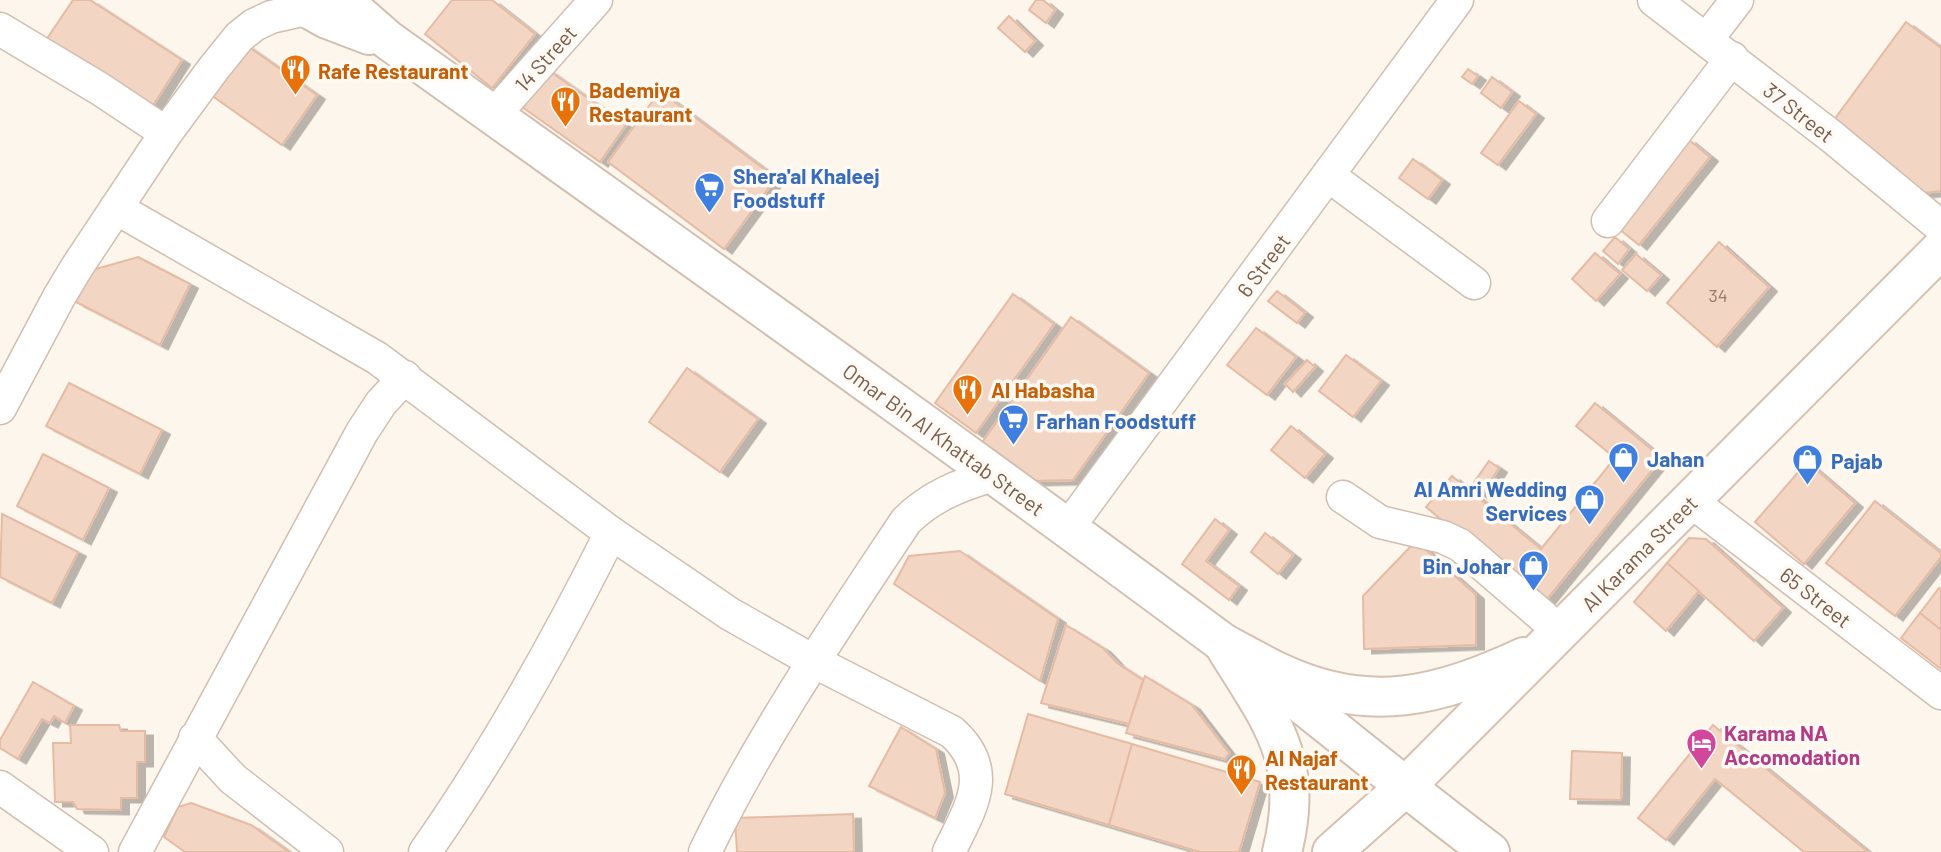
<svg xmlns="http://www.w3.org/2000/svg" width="1941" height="852" font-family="Barlow,sans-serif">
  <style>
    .building { fill: #f3d5c3; stroke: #e6bba3; stroke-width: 2; filter: url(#shadow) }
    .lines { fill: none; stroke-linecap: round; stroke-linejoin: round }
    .minor-casing { stroke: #d1beb0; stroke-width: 35 }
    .tertiary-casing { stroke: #d1beb0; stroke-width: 42 }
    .secondary-casing { stroke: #d6c0b0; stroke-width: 42 }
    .minor { stroke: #fff; stroke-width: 32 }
    .tertiary { stroke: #fff; stroke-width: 38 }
    .secondary { stroke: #fff; stroke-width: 38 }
    .labels { text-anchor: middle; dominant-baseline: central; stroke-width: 7; stroke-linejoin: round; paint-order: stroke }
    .number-label { font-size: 18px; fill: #987a6a }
    .street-label { font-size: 21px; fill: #7a5c4d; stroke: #fffaf3 }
    .food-label { font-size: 21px; font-weight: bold; fill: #c56008; stroke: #fffaf3; text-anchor: start }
    .shop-label { font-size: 21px; font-weight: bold; fill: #366cbe; stroke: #fffaf3; text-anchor: start }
    .hotel-label { font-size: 21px; font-weight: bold; fill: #b23c85; stroke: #fffaf3; text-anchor: start }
  </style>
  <defs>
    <filter id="shadow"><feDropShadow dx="8" dy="4.5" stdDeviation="0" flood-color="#0004"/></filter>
  </defs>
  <rect width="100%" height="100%" fill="#fdf6ec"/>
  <g class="building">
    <path d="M73 0H90L182 60 154 104 134 106 42 46Z"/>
    <path d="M452 0H492L535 34 492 88 425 34Z"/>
    <path d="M1036 0H1043L1055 10 1046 23 1029 10Z"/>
    <path d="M1009 16 1035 41 1025 52 998 28Z"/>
    <path d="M1906 22 1941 48V191L1915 194 1828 128Z"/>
    <path d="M246 45 317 95 282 145 211 95Z"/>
    <path d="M541 65 626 125 600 162 515 102Z"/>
    <path d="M1468 69 1478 76 1472 84 1462 77Z"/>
    <path d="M1492 77 1512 92 1501 108 1481 93Z"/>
    <path d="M660 91 776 178 724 249 608 162Z"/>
    <path d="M1519 101 1536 114 1498 165 1481 153Z"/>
    <path d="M1688 139 1710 157 1639 245 1618 228Z"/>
    <path d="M1413 159 1442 180 1428 199 1399 178Z"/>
    <path d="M1615 237 1629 249 1618 264 1603 251Z"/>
    <path d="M1719 242 1769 287 1717 347 1667 303Z"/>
    <path d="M1595 253 1620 274 1596 301 1572 279Z"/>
    <path d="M1636 254 1661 275 1647 291 1622 270Z"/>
    <path d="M138 257 190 284 160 345 76 302 92 270Z"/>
    <path d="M1277 291 1305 313 1297 323 1268 301Z"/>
    <path d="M1013 294 1054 324 976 433 935 403Z"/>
    <path d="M1071 317 1149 373 1073 480 1033 481 981 444Z"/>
    <path d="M1256 328 1296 357 1267 395 1227 365Z"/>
    <path d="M1346 355 1381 381 1353 417 1319 391Z"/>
    <path d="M1307 360 1315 367 1293 392 1285 384Z"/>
    <path d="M687 368 758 419 720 472 649 422Z"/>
    <path d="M69 383 162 430 140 474 46 426Z"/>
    <path d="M1595 403 1662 458 1543 604 1426 507 1452 476 1541 549 1615 458 1576 426Z"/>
    <path d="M1291 426 1325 454 1305 478 1271 450Z"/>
    <path d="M43 454 109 488 83 540 17 506Z"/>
    <path d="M1489 461 1499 468 1482 495 1470 488Z"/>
    <path d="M1807 462 1855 503 1804 564 1755 522Z"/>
    <path d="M1875 501 1941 553V557L1895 616 1826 563Z"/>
    <path d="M2 514 78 552 52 603 0 577Z"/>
    <path d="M1215 519 1229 530 1206 561 1239 586 1229 600 1182 564Z"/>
    <path d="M1265 533 1293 555 1278 574 1251 552Z"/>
    <path d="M1689 538 1706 539 1783 608 1754 641 1667 563Z"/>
    <path d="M1416 541 1476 595V645L1364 649 1363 596Z"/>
    <path d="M960 551 1058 619 1040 681 894 584 909 556Z"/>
    <path d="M1667 563 1699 591 1666 631 1634 602Z"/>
    <path d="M1939 588 1941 589V630L1920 613Z"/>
    <path d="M1920 613 1941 630V669L1901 638Z"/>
    <path d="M1066 625 1103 648 1117 663 1143 680 1129 724 1041 703Z"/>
    <path d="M1145 676 1192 705 1229 753 1225 759 1126 733Z"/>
    <path d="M33 682 74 706 65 723 54 716 50 723 42 719 18 759 0 748V740Z"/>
    <path d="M1028 714 1132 744 1109 825 1005 794Z"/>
    <path d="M70 725H119L121 731H145V762H137V798H121V810L77 809 73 802H55L53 743H71Z"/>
    <path d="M1713 725 1868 852H1804L1715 779 1666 840 1638 818Z"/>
    <path d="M901 727 936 749 945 793 935 818 869 786Z"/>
    <path d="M1132 744 1260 782 1239 852H1200L1109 825Z"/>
    <path d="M1572 751 1622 753 1621 800 1570 799Z"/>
    <path d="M191 803 251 825 289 852H185L164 837 178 807Z"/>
    <path d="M853 814 854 852H737L735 818Z"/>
  </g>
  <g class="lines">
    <defs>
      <g id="minor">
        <path d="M1654 0 1831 136 1941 227"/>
        <path d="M0 29 100 89 166 133"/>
        <path d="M1707 39 1737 0"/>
        <path d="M493 116 596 0"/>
        <path d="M1329 176 1474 283"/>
        <path d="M116 208 377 358 611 533 730 614 813 661 952 732C996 772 970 808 949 852"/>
        <path d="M1608 221 1732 58"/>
        <path d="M0 408 59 297 77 267 166 133 214 68 239 37 254 25 271 17 307 9 314 0"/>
        <path d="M1343 497 1380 522 1443 537 1460 545 1561 632"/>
        <path d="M1691 501 1941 693"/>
        <path d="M1067 529 1457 0"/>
        <path d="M195 738 233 779 327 852"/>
        <path d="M0 787 92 852"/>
        <path d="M135 852 362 432 381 403 405 377"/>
        <path d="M425 852C496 751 556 643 611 533"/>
        <path d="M705 852C761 736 835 628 906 521 931 496 960 485 993 475"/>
      </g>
      <g id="tertiary">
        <path d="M293 0 327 19 369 35"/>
        <path d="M342 0 388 40C666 239 945 436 1219 640 1310 708 1398 783 1490 852"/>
      </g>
      <g id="secondary">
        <path d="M1223 643C1242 653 1261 664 1280 673 1370 715 1439 696 1524 657"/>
        <path d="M1224 645C1270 720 1306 759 1282 852"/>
        <path d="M1332 852 1404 788 1941 249"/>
      </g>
    </defs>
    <use href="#minor" class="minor-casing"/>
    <use href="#tertiary" class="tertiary-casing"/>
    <use href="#secondary" class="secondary-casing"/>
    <use href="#minor" class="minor"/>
    <use href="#tertiary" class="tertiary"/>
    <use href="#secondary" class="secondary"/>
  </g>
  <defs>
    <symbol id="restaurant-pin" viewBox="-11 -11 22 30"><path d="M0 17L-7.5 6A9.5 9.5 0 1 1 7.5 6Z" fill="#e8710a" stroke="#fffaf3"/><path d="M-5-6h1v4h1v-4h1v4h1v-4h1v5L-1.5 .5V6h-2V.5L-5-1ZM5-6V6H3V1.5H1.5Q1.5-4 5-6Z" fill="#fff"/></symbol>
    <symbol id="supermarket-pin" viewBox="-11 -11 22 30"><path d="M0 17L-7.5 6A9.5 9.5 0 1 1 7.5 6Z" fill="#3f7fe0" stroke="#fffaf3"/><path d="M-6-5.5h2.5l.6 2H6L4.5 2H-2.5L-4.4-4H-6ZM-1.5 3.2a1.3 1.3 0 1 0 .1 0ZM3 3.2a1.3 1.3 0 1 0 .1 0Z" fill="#fff"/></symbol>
    <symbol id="shop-pin" viewBox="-11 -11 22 30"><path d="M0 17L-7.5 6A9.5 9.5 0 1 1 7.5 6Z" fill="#3f7fe0" stroke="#fffaf3"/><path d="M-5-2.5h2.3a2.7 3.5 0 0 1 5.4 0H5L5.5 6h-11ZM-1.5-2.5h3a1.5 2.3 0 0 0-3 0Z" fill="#fff"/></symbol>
    <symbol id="hotel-pin" viewBox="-11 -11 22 30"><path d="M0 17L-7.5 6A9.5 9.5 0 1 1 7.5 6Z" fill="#d1479c" stroke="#fffaf3"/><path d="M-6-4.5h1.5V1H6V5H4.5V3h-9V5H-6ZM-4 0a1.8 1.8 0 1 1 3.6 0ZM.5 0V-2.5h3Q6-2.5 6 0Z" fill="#fff"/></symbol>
  </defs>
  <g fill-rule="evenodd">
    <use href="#restaurant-pin" x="278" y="52" width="35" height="47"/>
    <use href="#restaurant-pin" x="548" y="84" width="35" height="47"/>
    <use href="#supermarket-pin" x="692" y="170" width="35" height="47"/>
    <use href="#restaurant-pin" x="950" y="372" width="35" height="47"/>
    <use href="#supermarket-pin" x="996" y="402" width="35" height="47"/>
    <use href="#shop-pin" x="1606" y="440" width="35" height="47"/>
    <use href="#shop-pin" x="1790" y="442" width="35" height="47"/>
    <use href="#shop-pin" x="1572" y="482" width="35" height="47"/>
    <use href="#shop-pin" x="1516" y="548" width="35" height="47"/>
    <use href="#hotel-pin" x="1684" y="726" width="35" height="47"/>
    <use href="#restaurant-pin" x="1224" y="752" width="35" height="47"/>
  </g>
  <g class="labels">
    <g class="number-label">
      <text x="1718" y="295">34</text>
    </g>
    <g class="street-label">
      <text transform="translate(545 58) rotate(-48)">14 Street</text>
      <text transform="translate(1799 112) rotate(38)">37 Street</text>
      <text transform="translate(1263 265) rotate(-53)">6 Street</text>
      <text transform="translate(944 439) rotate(36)">Omar Bin Al Khattab Street</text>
      <text transform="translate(1639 553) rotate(-45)">Al Karama Street</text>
      <text transform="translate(1816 597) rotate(38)">65 Street</text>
    </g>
    <g class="food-label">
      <text x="318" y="70">Rafe Restaurant</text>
      <text x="589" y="89">Bademiya<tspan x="589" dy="24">Restaurant</tspan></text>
      <text x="991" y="389">Al Habasha</text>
      <text x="1265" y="757">Al Najaf<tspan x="1265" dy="24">Restaurant</tspan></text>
    </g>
    <g class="shop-label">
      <text x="733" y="175">Shera'al Khaleej<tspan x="733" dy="24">Foodstuff</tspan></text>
      <text x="1036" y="420">Farhan Foodstuff</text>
      <text x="1647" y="458">Jahan</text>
      <text x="1831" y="460">Pajab</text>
      <text x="1567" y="488" text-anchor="end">Al Amri Wedding<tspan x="1567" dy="24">Services</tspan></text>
      <text x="1511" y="565" text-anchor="end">Bin Johar</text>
    </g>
    <g class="hotel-label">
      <text x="1724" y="732">Karama NA<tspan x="1724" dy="24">Accomodation</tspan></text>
    </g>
  </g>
</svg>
